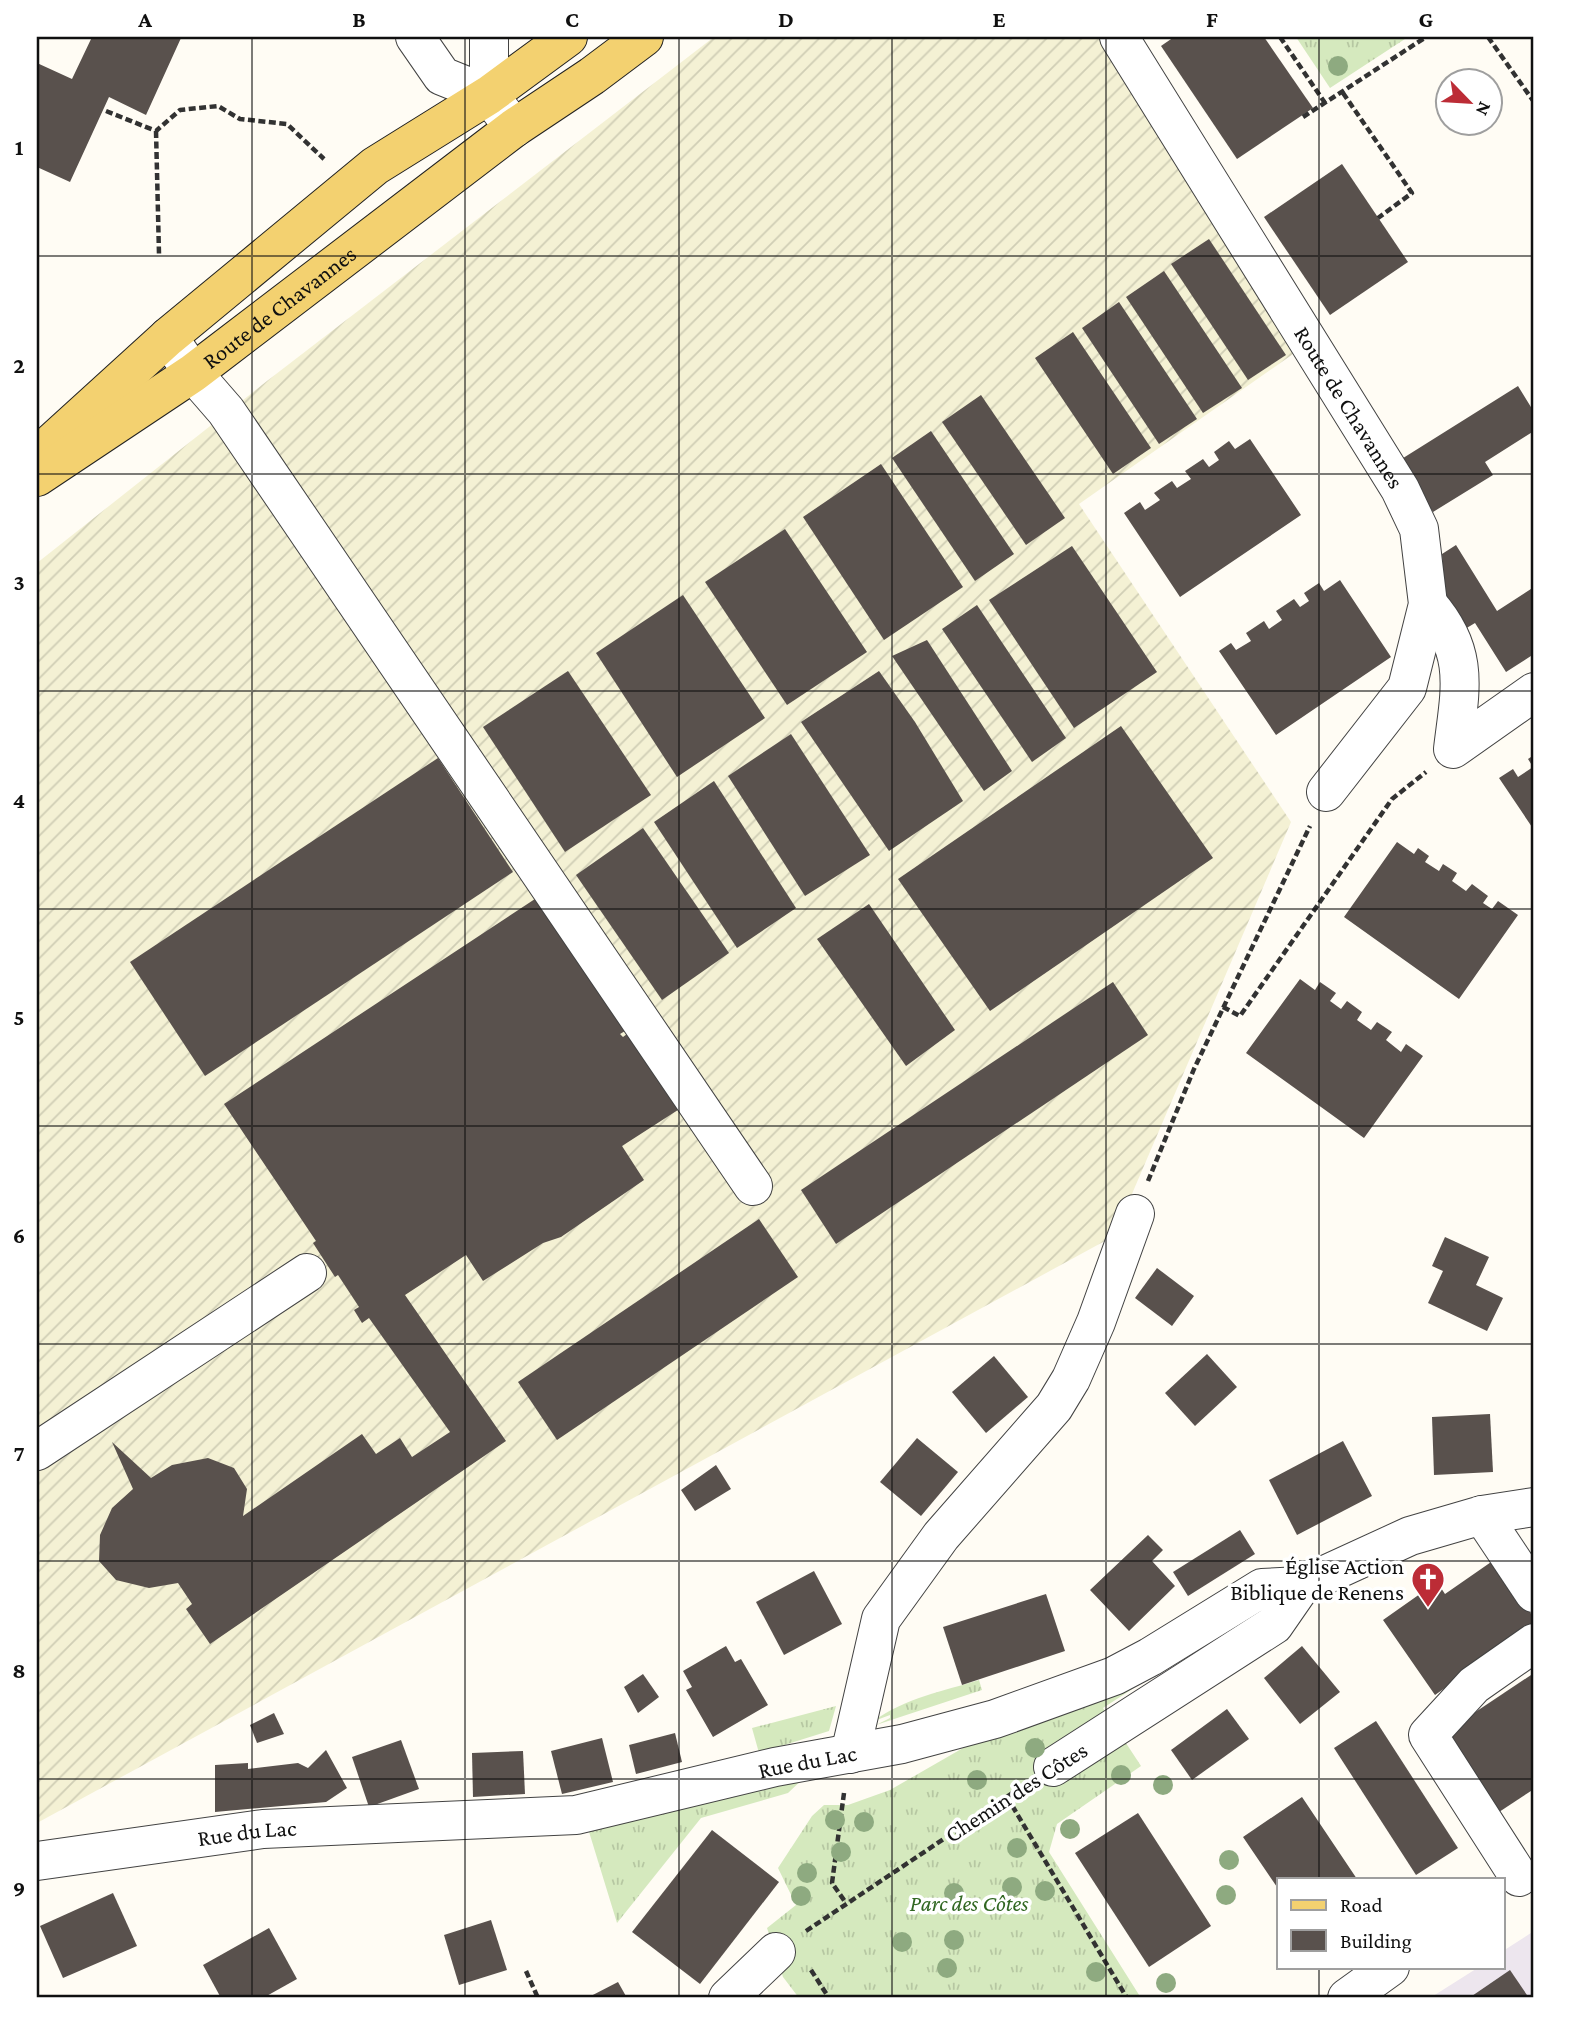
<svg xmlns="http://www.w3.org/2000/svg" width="1571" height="2035" font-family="'Crimson Pro',serif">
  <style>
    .industrial { fill: #ede6ee }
    .farmland { fill: url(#farmland-furrows) }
    .grass { fill: url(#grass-tufts) }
    .building { fill: #59514d }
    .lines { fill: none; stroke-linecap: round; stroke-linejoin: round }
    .minor-casing { stroke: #434343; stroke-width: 40 }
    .major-casing { stroke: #212121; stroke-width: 40 }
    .path { stroke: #323232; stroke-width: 4.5; stroke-dasharray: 7 3.5; stroke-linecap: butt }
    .minor { stroke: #fff; stroke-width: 38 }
    .major { stroke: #f3d170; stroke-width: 38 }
    .tree { fill: #8eaa80 }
    .grid { fill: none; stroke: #101010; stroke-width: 2; stroke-opacity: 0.55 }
    .labels { text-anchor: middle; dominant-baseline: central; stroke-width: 7; stroke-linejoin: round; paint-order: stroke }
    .street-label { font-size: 23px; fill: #101010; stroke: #fff }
    .poi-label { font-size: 23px; fill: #101010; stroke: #fff; text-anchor: end }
    .park-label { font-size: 23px; font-style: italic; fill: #316722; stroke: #fff }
    .neatline { fill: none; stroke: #101010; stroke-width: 2.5 }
    .grid-label { font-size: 23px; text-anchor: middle; font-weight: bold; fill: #101010 }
  </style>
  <defs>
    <pattern id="farmland-furrows" width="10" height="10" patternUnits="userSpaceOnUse" patternTransform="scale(1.75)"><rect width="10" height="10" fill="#f4f1d4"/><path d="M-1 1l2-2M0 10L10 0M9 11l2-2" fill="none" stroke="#d0ceb5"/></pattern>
    <pattern id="grass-tufts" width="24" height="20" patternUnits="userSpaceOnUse" patternTransform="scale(1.75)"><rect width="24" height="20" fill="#d5e9be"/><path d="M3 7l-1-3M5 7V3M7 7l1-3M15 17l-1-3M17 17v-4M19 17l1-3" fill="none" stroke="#b6c7a2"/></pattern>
  </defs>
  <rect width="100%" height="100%" fill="#fffcf4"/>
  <path class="industrial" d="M1534 1931V1998H1430L1479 1967H1503V1951Z"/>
  <path class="farmland" d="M714 37H1099L1296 352 1079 504 1291 822 1114 1236 37 1823V563L267 381Z"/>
  <g class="grass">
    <path d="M1296 37H1408L1330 88Z"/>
    <path d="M1160 1671 1103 1708 1141 1766 1057 1824 1049 1852 1141 1998H799L783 1977 767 1928 796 1905 778 1868 812 1816 824 1805H848L890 1790 970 1744Z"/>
    <path d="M979 1680 982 1690 876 1725 890 1718V1715L874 1721C905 1698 944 1691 979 1680Z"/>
    <path d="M836 1706 829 1731 759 1753 752 1728Z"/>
    <path d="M807 1775 788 1793 701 1818 617 1923 586 1822Z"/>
  </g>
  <g class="building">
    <path d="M92 37 181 38 146 115 109 97 70 182 37 167V63L72 79Z"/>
    <path d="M1174 37H1264L1313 108 1237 159 1161 46Z"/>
    <path d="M1342 164 1408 262 1330 315 1264 217Z"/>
    <path d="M1209 239 1286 355 1248 380 1171 264Z"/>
    <path d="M1164 271 1242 388 1203 413 1126 297Z"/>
    <path d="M1119 302 1197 419 1159 444 1082 328Z"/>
    <path d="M1073 332 1151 448 1113 474 1035 358Z"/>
    <path d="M1518 386 1534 412V431L1485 462 1493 475 1433 512 1400 460Z"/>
    <path d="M981 395 1065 518 1026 545 942 422Z"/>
    <path d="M931 431 1014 554 975 581 892 458Z"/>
    <path d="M1250 439 1301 515 1180 597 1124 513 1140 502 1145 510 1160 500 1154 493 1172 481 1177 488 1191 479 1185 471 1203 459 1209 467 1219 460 1214 452 1229 441 1235 449Z"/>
    <path d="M881 464 963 587 884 640 803 517Z"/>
    <path d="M785 529 867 652 787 705 705 582Z"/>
    <path d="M1456 545 1497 611 1534 587V654L1506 672 1475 623 1465 629 1444 594 1442 554Z"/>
    <path d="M1072 546 1157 672 1074 728 989 600Z"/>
    <path d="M1340 580 1391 657 1276 735 1219 651 1231 643 1236 650 1251 641 1246 633 1264 621 1269 629 1282 620 1276 611 1294 599 1300 607 1309 601 1304 593 1319 583 1324 591Z"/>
    <path d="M683 595 765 718 677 777 596 653Z"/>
    <path d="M977 605 1066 738 1032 762 942 629Z"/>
    <path d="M927 640 1012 771 984 791 892 656Z"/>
    <path d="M568 671 651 795 565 852 483 727Z"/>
    <path d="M879 671 915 722 963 801 889 851 801 722Z"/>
    <path d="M1121 726 1213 858 990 1011 898 879Z"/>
    <path d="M791 734 870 855 805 896 728 776Z"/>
    <path d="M1534 755V830L1499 778 1513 769 1518 777 1533 767 1528 759Z"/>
    <path d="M438 758 513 872 205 1076 130 962Z"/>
    <path d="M714 781 796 908 737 948 654 822Z"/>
    <path d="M643 828 729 953 662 1000 576 875Z"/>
    <path d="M1397 842 1414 854 1418 848 1429 856 1425 862 1439 871 1443 864 1457 873 1452 881 1466 891 1472 884 1488 896 1483 903 1492 909 1498 901 1518 915 1459 999 1344 917Z"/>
    <path d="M538 897 625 1031 620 1034 623 1037 631 1031 681 1108 622 1146 644 1180 561 1237 543 1243 483 1281 466 1255 405 1295 506 1441 210 1644 186 1609 192 1604 178 1583 149 1588 116 1580 99 1561 100 1535 112 1508 133 1489 112 1442 151 1478 172 1465 208 1458 234 1468 247 1489 243 1516 362 1434 376 1454 400 1438 412 1457 450 1432 369 1318 362 1323 354 1310 359 1307 338 1275 335 1277 313 1243 316 1241 224 1104Z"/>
    <path d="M869 904 955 1030 906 1066 817 939Z"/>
    <path d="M1300 979 1315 990 1320 982 1336 993 1330 1001 1341 1009 1347 1001 1362 1012 1357 1020 1371 1030 1377 1022 1392 1032 1386 1040 1401 1052 1406 1044 1423 1056 1364 1138 1246 1053Z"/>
    <path d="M1113 982 1148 1035 836 1244 801 1190Z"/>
    <path d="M759 1219 798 1277 557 1440 518 1382Z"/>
    <path d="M1445 1237 1489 1257 1476 1285 1503 1298 1487 1331 1428 1303 1443 1271 1432 1266Z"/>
    <path d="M1157 1268 1194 1296 1172 1326 1135 1298Z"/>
    <path d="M1207 1354 1237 1387 1195 1426 1165 1393Z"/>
    <path d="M994 1356 1028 1397 986 1433 952 1392Z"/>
    <path d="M1490 1414 1493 1472 1434 1475 1432 1417Z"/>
    <path d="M917 1438 958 1472 921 1516 880 1482Z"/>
    <path d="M1343 1441 1372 1496 1297 1535 1269 1480Z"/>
    <path d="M716 1465 731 1489 695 1511 681 1490Z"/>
    <path d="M1240 1530 1255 1554 1188 1596 1173 1572Z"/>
    <path d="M1148 1535 1163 1550 1152 1561 1175 1586 1129 1631 1090 1590Z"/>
    <path d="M1494 1560 1534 1618V1625L1435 1695 1383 1620 1437 1582 1445 1594Z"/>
    <path d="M814 1571 842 1624 784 1655 756 1602Z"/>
    <path d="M1046 1594 1065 1651 962 1685 943 1627Z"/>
    <path d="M726 1646 735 1662 741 1659 768 1705 713 1737 686 1690 692 1687 683 1671Z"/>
    <path d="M1302 1646 1340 1692 1300 1724 1264 1678Z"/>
    <path d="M1534 1673V1789L1493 1816 1441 1735Z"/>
    <path d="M643 1674 659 1697 638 1713 624 1687Z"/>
    <path d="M1227 1709 1249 1739 1192 1780 1171 1750Z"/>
    <path d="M274 1713 284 1734 257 1743 250 1725Z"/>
    <path d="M1376 1721 1458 1848 1416 1875 1334 1748Z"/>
    <path d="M675 1733 682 1762 636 1774 629 1745Z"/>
    <path d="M602 1738 613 1782 562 1794 551 1751Z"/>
    <path d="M401 1740 419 1789 369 1807 352 1757Z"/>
    <path d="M326 1750 347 1788 326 1802 215 1812V1765L248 1763V1769L298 1763 308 1768Z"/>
    <path d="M523 1751 525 1794 473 1797 472 1753Z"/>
    <path d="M1302 1797 1357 1879H1279V1890L1243 1837Z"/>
    <path d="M1138 1813 1211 1926 1149 1967 1075 1853Z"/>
    <path d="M712 1830 779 1882 700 1984 632 1932Z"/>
    <path d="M113 1893 137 1946 63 1978 40 1926Z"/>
    <path d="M491 1920 507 1970 459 1985 444 1935Z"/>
    <path d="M269 1928 297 1979 263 1998H221L203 1965Z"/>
    <path d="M1510 1970 1529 1998H1469Z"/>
    <path d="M618 1982 627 1998H587Z"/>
  </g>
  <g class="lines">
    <defs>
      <g id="minor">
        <path d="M415 37 442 76 489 95 514 128"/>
        <path d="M489 37V95"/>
        <path id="s1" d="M1119 37 1400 489 1419 529 1428 604 1407 688 1326 792"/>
        <path d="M168 337 193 373 226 411 753 1186"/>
        <path d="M1428 604C1471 653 1460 690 1453 749L1534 692"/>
        <path d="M37 1451 307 1273"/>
        <path d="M1482 1515 1534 1593"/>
        <path d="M850 1754 881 1619 941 1536 1054 1407 1071 1379 1096 1322 1135 1214"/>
        <path d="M1053 1767 1274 1625 1301 1586"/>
        <path id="s2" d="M37 1861 263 1829 576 1815 775 1767 902 1744 995 1719 1114 1676 1150 1657 1262 1588 1301 1586 1410 1536 1482 1515 1534 1507"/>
        <path d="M1519 1877 1428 1735 1474 1685 1534 1643"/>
        <path d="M728 1998 776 1952"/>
        <path d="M1347 1998 1390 1967"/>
      </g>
      <g id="major">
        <path d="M46 448 168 337 375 166 489 95 568 37"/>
        <path id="s3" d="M37 477 193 373 514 128 592 76 644 37"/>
      </g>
    </defs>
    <use href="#minor" class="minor-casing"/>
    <use href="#major" class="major-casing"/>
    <g class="path">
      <path d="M1280 37 1325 103"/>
      <path d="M1488 37 1534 102"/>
      <path d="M1343 93 1412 193 1378 218"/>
      <path d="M106 111 156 131 180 110 218 106 240 119 287 124 324 159"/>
      <path d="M1303 117 1426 37"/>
      <path d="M156 131 159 254"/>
      <path d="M1223 1007 1240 1016 1392 799 1426 772"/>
      <path d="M1148 1181 1194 1069 1310 826"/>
      <path d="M844 1793 832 1883 846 1903"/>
      <path d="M1007 1797 1127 1998"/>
      <path d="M806 1931 1023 1786"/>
      <path d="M811 1970 829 1998"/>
      <path d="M526 1971 538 1998"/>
    </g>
    <use href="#minor" class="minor"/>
    <use href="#major" class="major"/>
  </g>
  <g class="tree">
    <circle cx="1338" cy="66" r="10"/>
    <circle cx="1035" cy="1748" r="10"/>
    <circle cx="1121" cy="1775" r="10"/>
    <circle cx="977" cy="1780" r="10"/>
    <circle cx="1163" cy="1785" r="10"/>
    <circle cx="835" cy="1820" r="10"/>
    <circle cx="864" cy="1822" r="10"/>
    <circle cx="1070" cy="1829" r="10"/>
    <circle cx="1017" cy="1848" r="10"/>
    <circle cx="841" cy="1852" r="10"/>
    <circle cx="1229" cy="1860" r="10"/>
    <circle cx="807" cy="1873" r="10"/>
    <circle cx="1012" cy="1887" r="10"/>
    <circle cx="1045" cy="1891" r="10"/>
    <circle cx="954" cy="1893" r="10"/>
    <circle cx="1226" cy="1895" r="10"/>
    <circle cx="801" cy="1896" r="10"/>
    <circle cx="954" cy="1940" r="10"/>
    <circle cx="902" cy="1942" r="10"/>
    <circle cx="947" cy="1968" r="10"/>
    <circle cx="1096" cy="1972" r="10"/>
    <circle cx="1166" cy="1983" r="10"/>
  </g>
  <path class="grid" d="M252 37V1998M465 37V1998M679 37V1998M892 37V1998M1106 37V1998M1319 37V1879M37 256H1534M37 474H1534M37 691H1534M37 909H1534M37 1126H1534M37 1344H1534M37 1561H1534M37 1779H1534M1319 1967V1998"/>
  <defs>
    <symbol id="church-pin" viewBox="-11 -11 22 30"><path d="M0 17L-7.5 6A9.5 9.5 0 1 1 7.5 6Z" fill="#bc2c36" stroke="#fff"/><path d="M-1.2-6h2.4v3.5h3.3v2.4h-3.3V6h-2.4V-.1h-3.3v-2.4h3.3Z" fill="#fff"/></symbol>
  </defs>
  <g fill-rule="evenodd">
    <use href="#church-pin" x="1409" y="1560" width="38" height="52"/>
  </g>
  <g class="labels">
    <g class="street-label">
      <text stroke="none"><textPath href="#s3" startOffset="296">Route de Chavannes</textPath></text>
      <text stroke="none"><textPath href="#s1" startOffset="436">Route de Chavannes</textPath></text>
      <text stroke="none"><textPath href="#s2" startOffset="779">Rue du Lac</textPath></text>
      <text transform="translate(1016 1792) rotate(-33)">Chemin des Côtes</text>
      <text stroke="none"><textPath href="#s2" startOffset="212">Rue du Lac</textPath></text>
    </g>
    <g class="poi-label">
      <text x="1404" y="1566">Église Action<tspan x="1404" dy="26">Biblique de Renens</tspan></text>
    </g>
    <g class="park-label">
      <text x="969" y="1903">Parc des Côtes</text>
    </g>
  </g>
  <rect width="1571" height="2035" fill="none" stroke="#ffffff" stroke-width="77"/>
  <rect x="1277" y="1878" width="228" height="91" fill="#ffffff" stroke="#9f9f9f" stroke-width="2"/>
  <rect x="1291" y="1900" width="35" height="10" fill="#f3d170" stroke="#9f9f9f" stroke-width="2"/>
  <text x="1340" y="1912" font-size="21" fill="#101010">Road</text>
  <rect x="1291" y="1930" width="35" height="21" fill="#59514d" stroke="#9f9f9f" stroke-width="2"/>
  <text x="1340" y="1948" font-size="21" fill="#101010">Building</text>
  <g transform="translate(1469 102) rotate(115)"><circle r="33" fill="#ffffff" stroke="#9f9f9f" stroke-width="2"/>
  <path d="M0-5L12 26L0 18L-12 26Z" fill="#bc2c36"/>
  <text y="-10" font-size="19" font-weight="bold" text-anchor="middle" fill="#101010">N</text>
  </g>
  <rect x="38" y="38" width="1494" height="1958" class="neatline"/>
  <g class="grid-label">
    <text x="145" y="27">A</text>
    <text x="359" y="27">B</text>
    <text x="572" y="27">C</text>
    <text x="786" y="27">D</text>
    <text x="999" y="27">E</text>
    <text x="1212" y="27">F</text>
    <text x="1426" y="27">G</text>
    <text x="19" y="155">1</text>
    <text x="19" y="373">2</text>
    <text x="19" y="590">3</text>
    <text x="19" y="808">4</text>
    <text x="19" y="1025">5</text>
    <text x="19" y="1243">6</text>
    <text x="19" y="1461">7</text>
    <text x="19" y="1678">8</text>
    <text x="19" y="1896">9</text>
  </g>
</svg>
